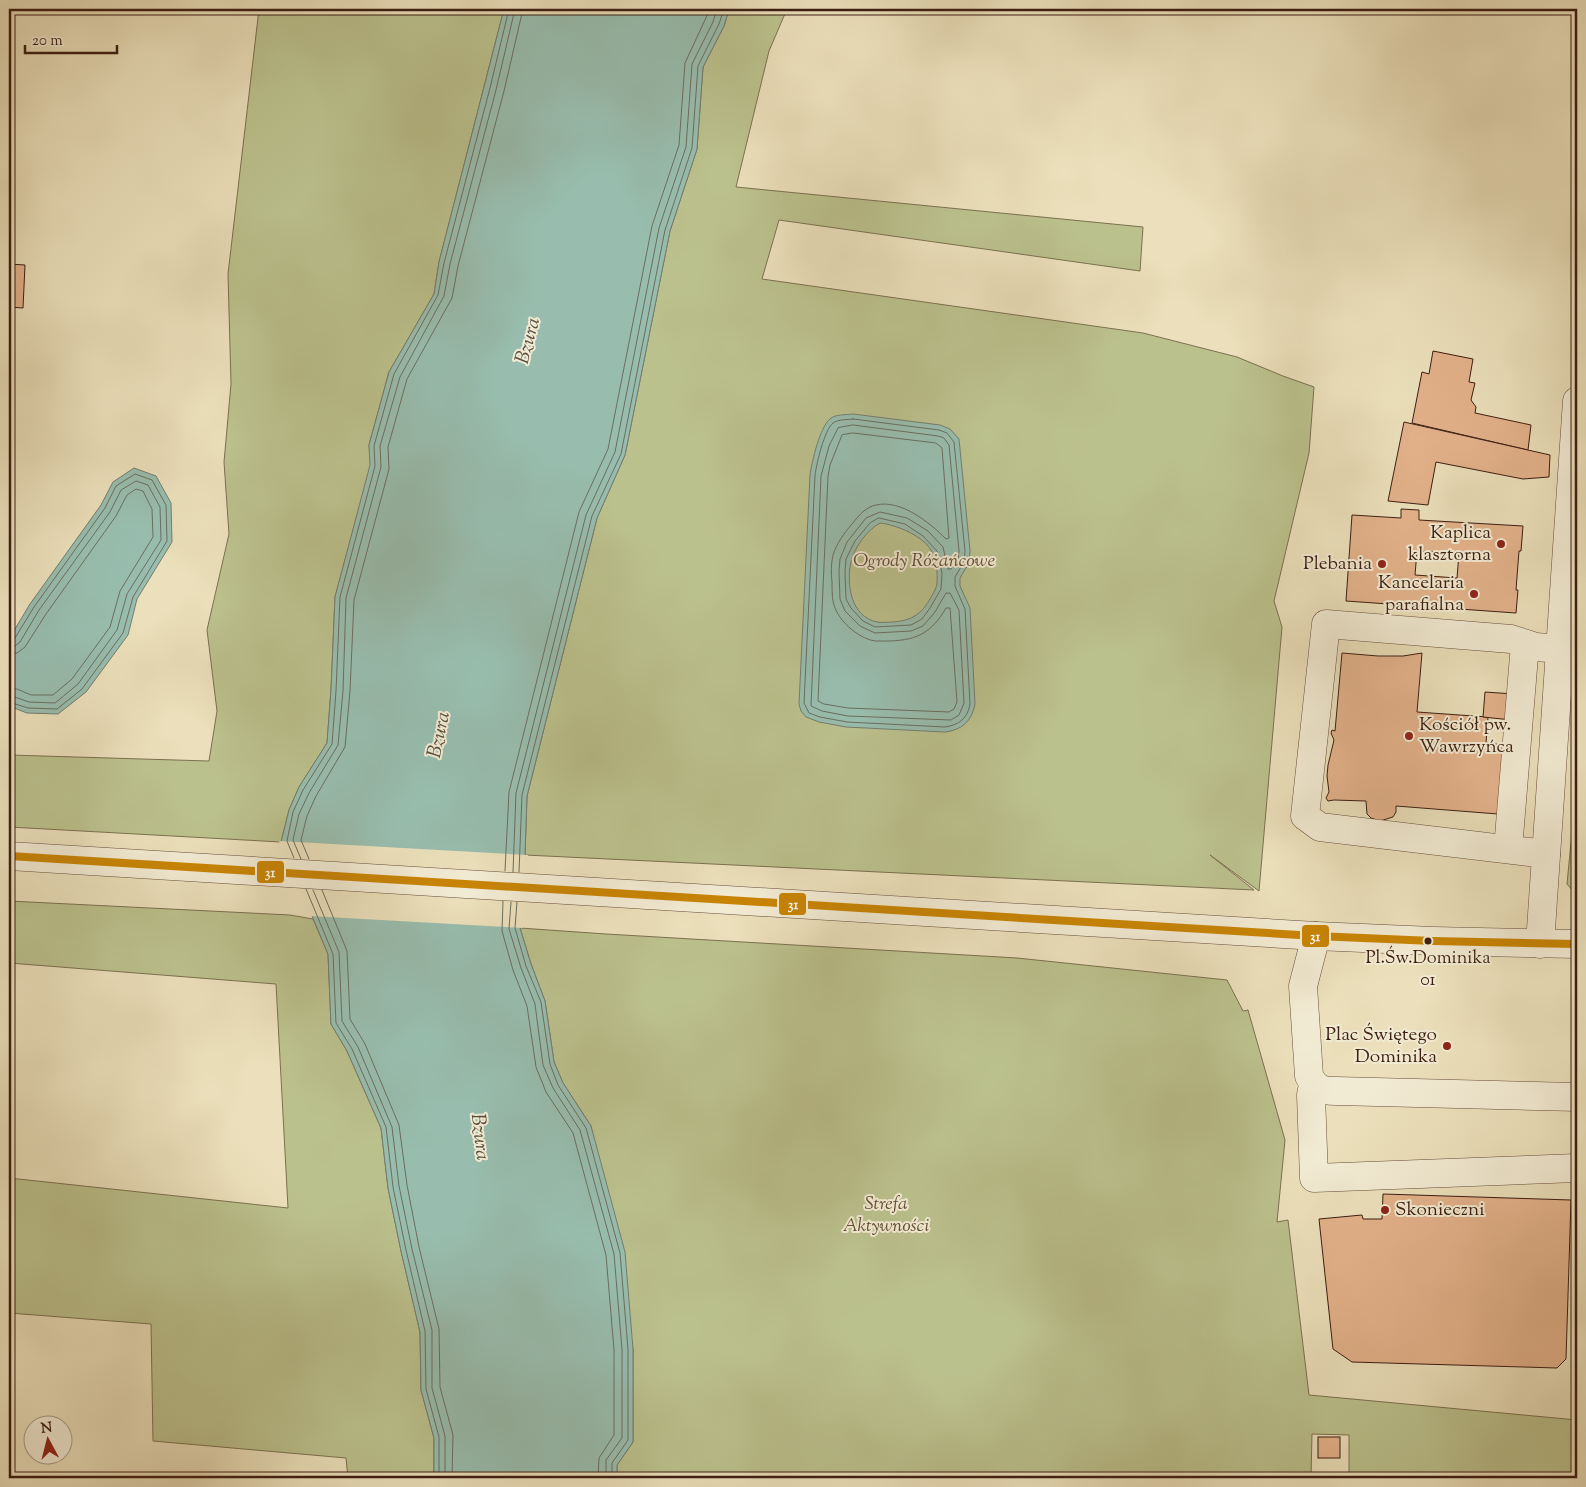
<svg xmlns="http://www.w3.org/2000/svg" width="1586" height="1487" font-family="'Sorts Mill Goudy',serif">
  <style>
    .green { fill: #bbc18d; stroke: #7c7050 }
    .water { fill: #98bdae; stroke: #737d70; fill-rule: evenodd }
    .pier { fill: #ebe0bb }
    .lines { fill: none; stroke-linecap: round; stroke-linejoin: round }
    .shore { stroke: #6a6e60; stroke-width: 1 }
    .building { fill: #e3b28b; stroke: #3c1e12; fill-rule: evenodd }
    .minor-casing { stroke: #684e3c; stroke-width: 29 }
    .minor { stroke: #f2ebd3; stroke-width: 28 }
    .bus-1-casing { stroke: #f2ebd3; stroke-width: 11 }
    .bus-1 { stroke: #c88404; stroke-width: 8 }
    .poi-dot { fill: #8f2418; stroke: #f2ebd3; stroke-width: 2 }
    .bus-dot { fill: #3c1e12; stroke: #f2ebd3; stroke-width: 2 }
    .labels { text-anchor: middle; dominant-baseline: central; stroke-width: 4; stroke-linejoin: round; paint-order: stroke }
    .bus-label { font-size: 18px; fill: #3c1e12; stroke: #f2ebd3 }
    .poi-label { font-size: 19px; fill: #3c1e12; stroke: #f2ebd3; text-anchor: end }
    .park-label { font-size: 19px; font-style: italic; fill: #624f37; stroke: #f2ebd3 }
    .water-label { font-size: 20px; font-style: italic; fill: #584e41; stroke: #f2ebd3 }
    .line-badge { stroke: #f2ebd3; stroke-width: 2 }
    .badge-label { font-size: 14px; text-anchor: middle; font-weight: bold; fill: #fff }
  </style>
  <rect width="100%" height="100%" fill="#ebe0bb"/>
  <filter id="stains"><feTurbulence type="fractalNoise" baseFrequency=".004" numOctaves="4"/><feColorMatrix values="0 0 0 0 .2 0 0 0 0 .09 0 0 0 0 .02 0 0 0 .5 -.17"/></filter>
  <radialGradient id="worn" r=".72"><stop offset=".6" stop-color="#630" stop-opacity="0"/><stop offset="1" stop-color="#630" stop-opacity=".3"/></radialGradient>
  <g class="green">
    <path d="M259 9H504L439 262 434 294 389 372 369 445 371 465 335 597 331 690 327 743 299 787 289 810 281 842 9 827V755L209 761 217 711 207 630 229 534 224 462 231 384 228 274Z"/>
    <path d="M729 9H787L769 51 736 187 1143 227 1140 271 779 220 762 279 1143 333 1237 357 1283 376 1314 387 1309 453 1274 601 1282 627 1259 891 1210 855 1254 890 525 855 527 796 597 518 625 455 670 231 697 149 703 67 724 26Z"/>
    <path d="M1577 810V890L1573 891 1567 884 1574 811Z"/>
    <path d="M9 901 290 915 313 919 328 954 331 1024 347 1051 381 1128 388 1188 401 1251 420 1332 421 1390 434 1438V1478H348L346 1458 153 1441 151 1324 9 1313V1178L288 1208 276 984 9 963Z"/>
    <path d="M520 928 606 934 1017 958 1227 980 1243 1011 1248 1010 1285 1140 1277 1222 1288 1220 1309 1395 1577 1420V1478H1349V1435L1312 1434 1311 1477 1316 1478H617V1465L633 1442V1349L591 1126 563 1083 554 1062 545 1001 531 964Z"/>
  </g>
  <g class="water">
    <path d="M504 9H729L724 26 703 67 697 149 670 231 625 455 597 518 527 796 525 855 520 928 531 964 545 1001 554 1062 563 1083 591 1126 625 1252 633 1349V1442L617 1465V1478H434V1438L421 1390 420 1332 401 1251 388 1188 381 1128 347 1051 331 1024 328 954 281 842 289 810 299 787 327 743 331 690 335 597 370 465 369 445 389 372 434 294 439 262Z"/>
    <path d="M853 414 940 425 950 429 959 439 970 551 969 563 960 578V586L970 608 975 704C972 721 962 730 945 732L846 727 819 722 806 717 801 711 799 704 810 475C812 461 820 427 830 419 835 414 846 415 853 414ZM880 523C897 525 924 536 932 552 935 557 936 565 937 571 937 577 938 584 935 590 924 611 917 620 893 622 888 622 882 623 877 622 851 617 846 584 851 562 854 548 867 530 880 523Z"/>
    <path d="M134 468 156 476 171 503 172 542 137 599 128 635 86 692 58 714 27 713 9 706V639L30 604 101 505 113 482Z"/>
  </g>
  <path class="pier" d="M279 841 528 855 523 928 310 916Z"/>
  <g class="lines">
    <g class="shore">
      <path d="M853 419 939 430 947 433 954 442 965 551 964 562 955 577V586L965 609 970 704C968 718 959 725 945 727L847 722 820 717 809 713 804 703 815 475C817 462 824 431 833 423 838 419 848 420 853 419Z"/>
      <path d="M853 425 938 436 944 438 949 445 959 551 958 560 951 569H948L943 547 928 531 907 518 880 512 866 518 847 542 840 559 839 571 840 599 845 611 860 626 875 633 911 631 923 626 935 612 946 593H950L959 610 964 703 959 715 951 720 848 716 822 711 811 706 821 476 829 446 838 428Z"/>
      <path d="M853 433 936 443 942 448 949 538 946 539C930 523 901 499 876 505 866 507 859 515 853 523 844 533 837 543 833 555 831 564 831 573 832 582 832 588 832 595 833 601 836 619 857 638 875 641 880 641 885 641 890 641 918 640 932 632 946 608H950L957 702 954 709 949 712 848 708 824 704 818 701 828 476 830 465 842 435Z"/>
      <path d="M879 518 905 524 923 536 937 551 942 573 941 589 930 608 922 619 911 625 875 627 863 621 851 608 846 599 845 572 846 559 855 541 870 523Z"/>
      <path d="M9 641 15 638 34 607 105 508 116 486 135 474 152 480 166 505 167 541 133 597 123 633 82 689 57 709 28 708 9 702"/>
      <path d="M9 647 15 646 20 642 39 610 110 512 121 490 136 481 148 485 160 507 161 540 127 594 117 630 78 684 55 703 29 702 9 695"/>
      <path d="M9 654 17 653 25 647 46 614 116 516 127 495 136 489 143 491 152 509 153 537 120 591 110 627 72 679 53 695H31L17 689 9 688"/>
      <path d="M294 858 287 841 293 812 303 790 332 744 336 691 340 597 375 466 374 446 394 374 438 295 444 263 490 88 509 9"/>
      <path d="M301 859 293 840 299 814 309 793 338 745 343 691 346 598 381 467 380 446 400 377 444 296 450 264 496 90 515 9"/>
      <path d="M309 859 301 840 307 816 316 796 345 747 350 691 354 600 389 469 388 447 407 379 452 298 458 266 504 91 523 9"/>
      <path d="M505 871 509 792 579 512 608 449 652 226 679 145 685 63 710 9"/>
      <path d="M513 872 516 793 586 515 615 452 659 228 686 147 692 64 713 22 717 9"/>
      <path d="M519 872 522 795 592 516 621 454 665 230 692 148 698 66 719 24 724 9"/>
      <path d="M306 889 333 954 336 1023 352 1049 386 1127 393 1187 406 1250 425 1331 426 1389 439 1437V1478"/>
      <path d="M313 890 339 952 342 1021 358 1047 392 1127 399 1186 412 1249 432 1330V1388L445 1436V1478"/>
      <path d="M322 890 347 951 350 1019 365 1044 399 1125 407 1185 419 1247 439 1329 440 1387 453 1435 452 1478"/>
      <path d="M503 901 502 931 513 970 527 1006 536 1067 546 1092 573 1133 606 1255 614 1350V1435L599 1458 598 1478"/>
      <path d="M511 902 509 929 521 968 535 1004 543 1065 553 1088 580 1130 614 1254 622 1350V1438L606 1460V1478"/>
      <path d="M517 902 515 928 526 966 541 1002 550 1064 558 1085 586 1128 620 1253 628 1349V1440L612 1463V1478"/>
    </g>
  </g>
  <g class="building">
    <path d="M9 264 25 265 23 308 9 307Z"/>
    <path d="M1433 351 1473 359 1469 382 1475 383 1471 400 1476 407 1475 413 1531 425 1528 450 1412 423 1422 372 1429 374Z"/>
    <path d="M1404 422 1550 455 1549 477 1523 479 1436 462 1428 505 1388 501Z"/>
    <path d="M1401 509 1419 510V520L1523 526 1521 551H1519L1516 590H1518L1516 613 1346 601 1352 515 1401 518ZM1417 551 1459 553 1457 578 1415 575Z"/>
    <path d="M1342 653 1378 656H1403L1422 653 1417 712 1488 717 1486 743 1504 745 1498 814 1396 806V812L1393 817 1380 821 1371 818 1367 814 1366 801 1334 800 1328 801 1326 798 1329 792 1327 776 1328 765 1334 740 1331 733 1332 730 1335 731Z"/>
    <path d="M1485 692 1514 694 1512 720 1483 717Z"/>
    <path d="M1383 1194 1571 1200 1566 1359 1557 1368 1352 1362 1333 1349 1319 1219 1362 1215 1363 1219H1382Z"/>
    <rect x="1318" y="1437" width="22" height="21"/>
  </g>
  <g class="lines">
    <defs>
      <g id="minor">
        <path d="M1508 849 1525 644"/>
        <path d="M1546 854 1320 827 1305 816 1326 624 1511 639 1536 647 1560 649"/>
        <path d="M9 856 1316 936 1433 941 1577 944"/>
        <path d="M1316 936 1303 986 1309 1076C1316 1089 1322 1091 1336 1091L1577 1097"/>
        <path d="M1540 944 1577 401"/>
        <path d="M1313 1085 1311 1095 1314 1178 1577 1168"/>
      </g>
    </defs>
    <use href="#minor" class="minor-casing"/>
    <use href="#minor" class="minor"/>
    <defs>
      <path id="bus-1" d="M9 856 1316 936 1433 941 1577 944"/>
    </defs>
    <use href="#bus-1" class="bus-1-casing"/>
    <use href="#bus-1" class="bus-1"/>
  </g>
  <g class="poi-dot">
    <circle cx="1501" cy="544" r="5"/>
    <circle cx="1382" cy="564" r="5"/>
    <circle cx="1474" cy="594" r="5"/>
    <circle cx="1409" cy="736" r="5"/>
    <circle cx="1447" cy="1046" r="5"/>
    <circle cx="1385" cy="1210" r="5"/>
  </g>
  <circle class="bus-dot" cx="1428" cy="941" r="4.5"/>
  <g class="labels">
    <g class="bus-label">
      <text x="1428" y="959">Pl.Św.Dominika<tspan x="1428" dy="22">01</tspan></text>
    </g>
    <g class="poi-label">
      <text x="1491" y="533">Kaplica<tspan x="1491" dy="22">klasztorna</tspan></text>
      <text x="1372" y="564">Plebania</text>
      <text x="1464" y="583">Kancelaria<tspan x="1464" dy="22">parafialna</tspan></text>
      <text x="1419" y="725" text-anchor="start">Kościół pw.<tspan x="1419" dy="22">Wawrzyńca</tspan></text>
      <text x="1437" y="1035">Plac Świętego<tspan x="1437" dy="22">Dominika</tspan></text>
      <text x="1395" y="1210" text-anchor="start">Skonieczni</text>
    </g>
    <g class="park-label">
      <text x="924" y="561">Ogrody Różańcowe</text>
      <text x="886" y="1204">Strefa<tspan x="886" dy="22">Aktywności</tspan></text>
    </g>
    <g class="water-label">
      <text transform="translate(529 341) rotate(-75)">Bzura</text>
      <text transform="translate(440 735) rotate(-78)">Bzura</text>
      <text transform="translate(479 1137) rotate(83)">Bzura</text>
    </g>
  </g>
  <g class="line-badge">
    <rect x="256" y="860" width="29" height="24" rx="5" fill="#c88404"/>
    <rect x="778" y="892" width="29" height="24" rx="5" fill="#c88404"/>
    <rect x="1301" y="924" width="29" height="24" rx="5" fill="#c88404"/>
  </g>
  <g class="badge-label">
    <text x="270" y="877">31</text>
    <text x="793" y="909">31</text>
    <text x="1315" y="941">31</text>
  </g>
  <rect width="1586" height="1487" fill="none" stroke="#ebe0bb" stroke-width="30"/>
  <rect x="10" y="10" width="1566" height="1467" fill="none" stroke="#3c1e12" stroke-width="2.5"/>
  <rect x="15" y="15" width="1556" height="1457" fill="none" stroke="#3c1e12"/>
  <g transform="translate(48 1440) rotate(353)"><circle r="24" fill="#f2ebd3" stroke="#a99986"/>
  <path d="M0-4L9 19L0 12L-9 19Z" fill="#8f2418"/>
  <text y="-8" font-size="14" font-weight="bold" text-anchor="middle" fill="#3c1e12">N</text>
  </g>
  <path d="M25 45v8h92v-8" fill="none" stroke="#3c1e12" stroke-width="2.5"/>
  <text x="32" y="45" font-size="15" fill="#3c1e12" stroke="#f2ebd3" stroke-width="4" paint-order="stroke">20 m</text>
  <rect width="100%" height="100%" filter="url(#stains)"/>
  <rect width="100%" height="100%" fill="url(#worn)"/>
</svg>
